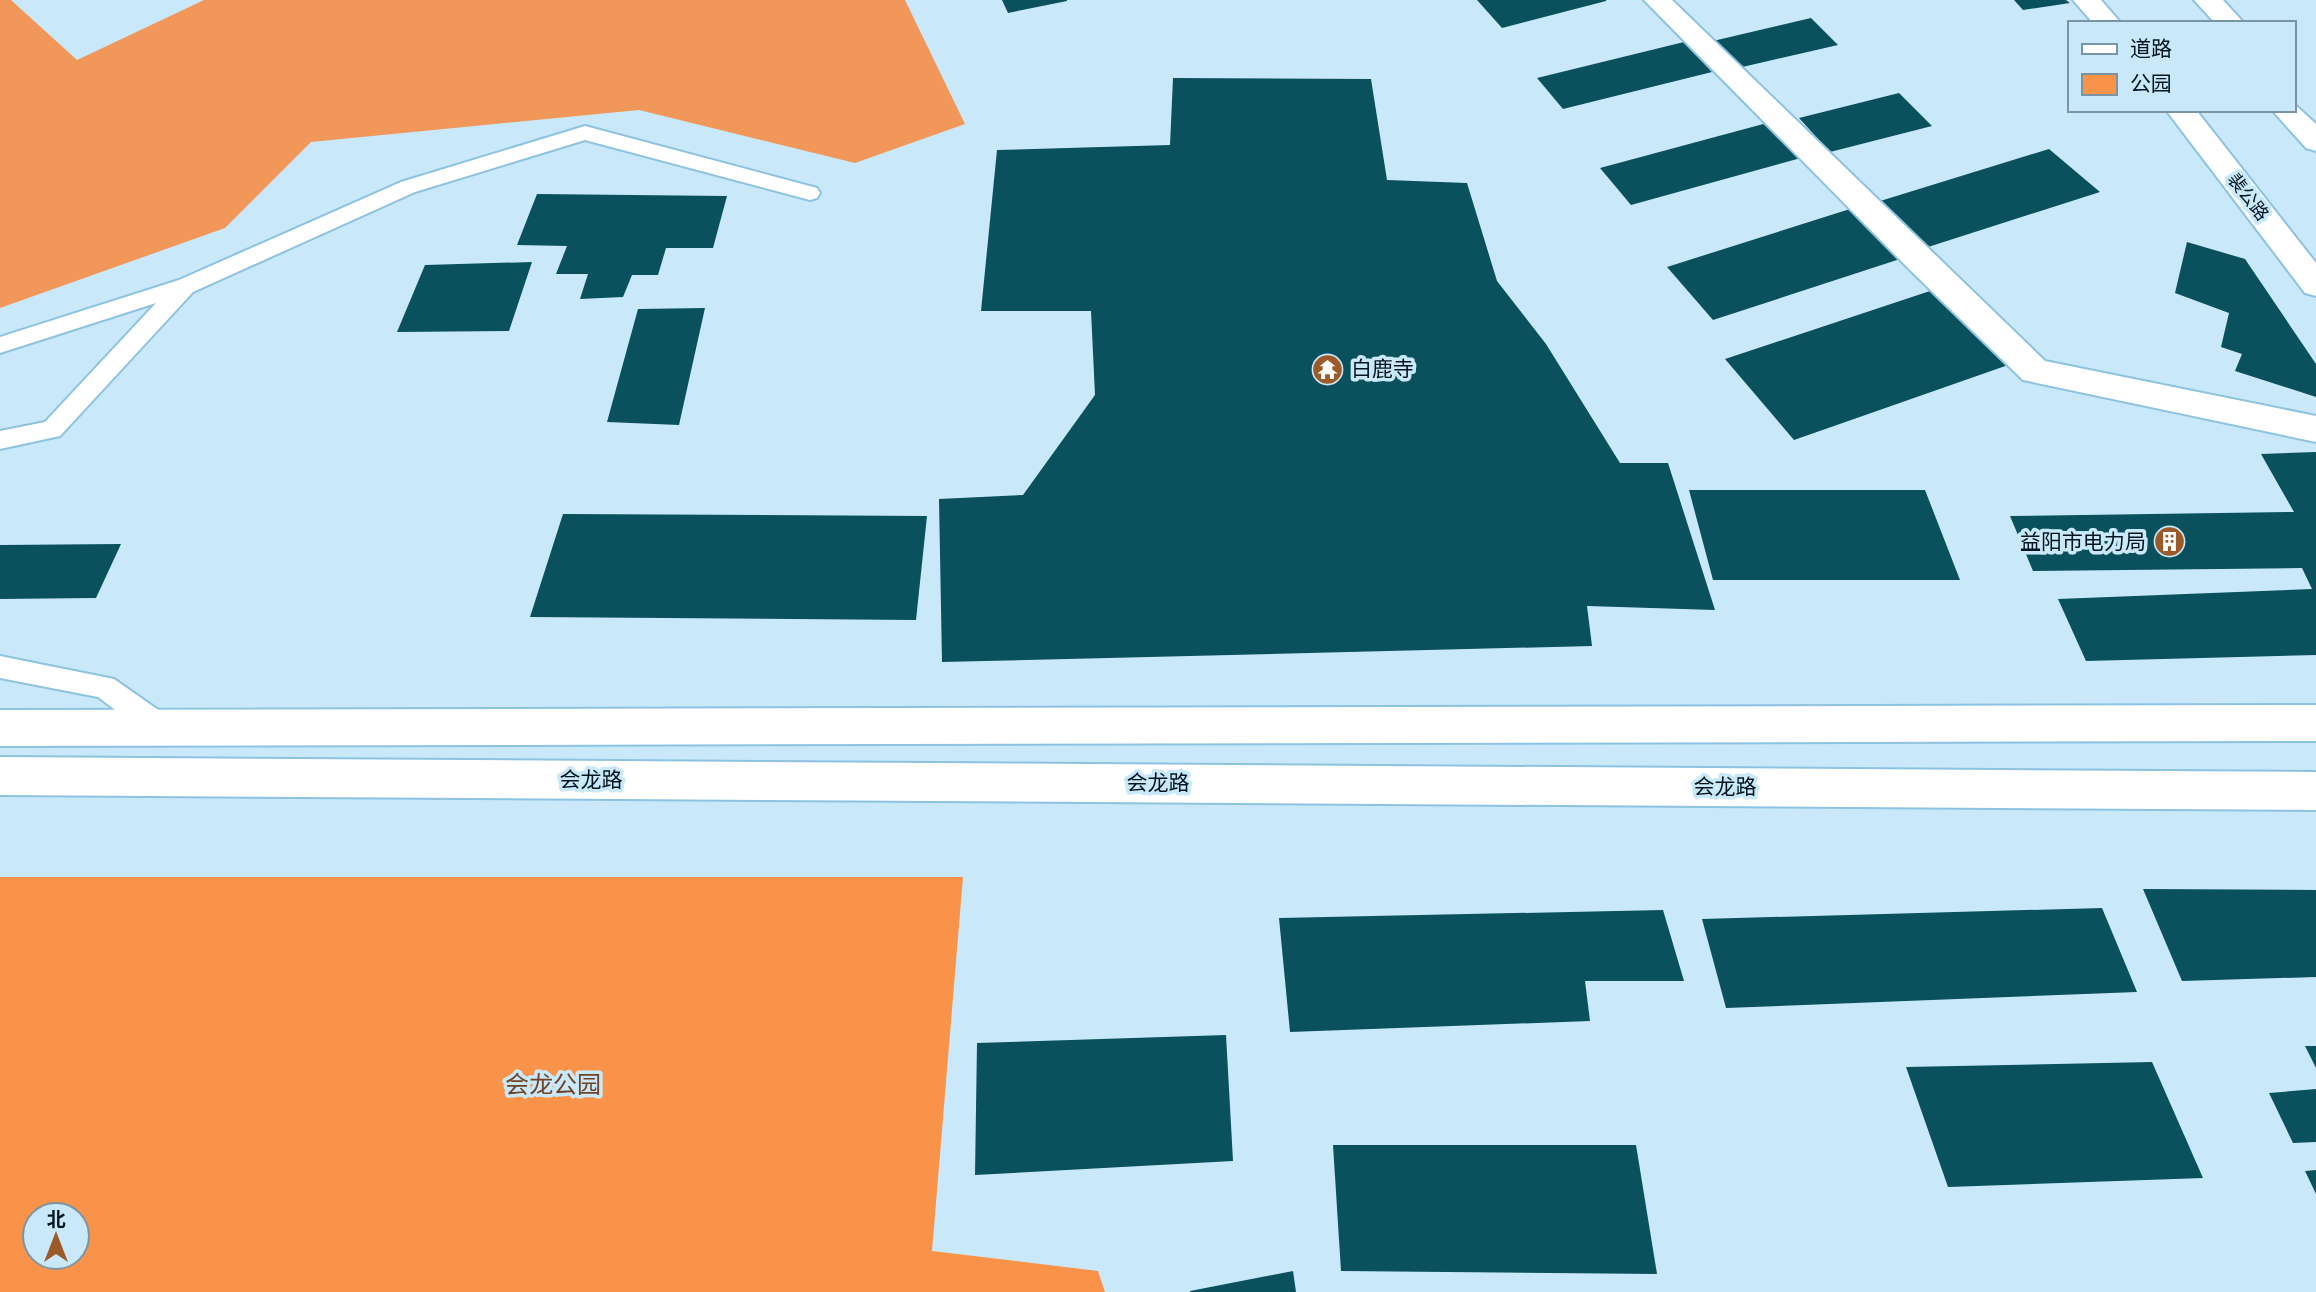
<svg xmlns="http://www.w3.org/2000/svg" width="2316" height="1292" font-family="'Fira Sans','Noto Sans SC',sans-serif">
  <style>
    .green { fill: #fa934a; fill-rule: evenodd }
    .forest { fill: #f1975a }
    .building { fill: #0a505d }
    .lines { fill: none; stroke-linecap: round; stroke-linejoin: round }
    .service-casing { stroke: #8dc2e0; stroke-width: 4 }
    .minor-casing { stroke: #8dc2e0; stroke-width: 4 }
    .tertiary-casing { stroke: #8dc2e0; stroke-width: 4 }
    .trunk-casing { stroke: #8dc2e0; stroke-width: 4 }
    .service { fill: #fff; fill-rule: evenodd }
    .minor { fill: #fff; fill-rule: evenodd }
    .tertiary { fill: #fff; fill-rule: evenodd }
    .trunk { fill: #fff; fill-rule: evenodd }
    .labels { text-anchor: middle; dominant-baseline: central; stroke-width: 7; stroke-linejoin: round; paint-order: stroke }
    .far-street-label { font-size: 18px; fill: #01141e; stroke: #c9e9fb }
    .poi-label { font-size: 21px; fill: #01141e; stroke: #c9e9fb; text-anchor: start }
    .street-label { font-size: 21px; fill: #01141e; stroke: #c9e9fb }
    .near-park-label { font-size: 24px; fill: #714324; stroke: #c9e9fb }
  </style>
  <rect width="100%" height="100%" fill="#c9e9fb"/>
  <path class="green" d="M0 877H963L932 1251 1098 1271 1105 1292H0ZM35 1215H77V1257H35Z"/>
  <path class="forest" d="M0 0H11L77 60 204 0H905L965 124 855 163 639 110 311 142 225 228 0 308Z"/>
  <g class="building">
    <path d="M1002 0H1067V1L1008 13Z"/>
    <path d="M1477 0H1606V1L1502 28Z"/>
    <path d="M2014 0H2066L2070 3 2023 10Z"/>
    <path d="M1811 18 1838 45 1738 68 1713 41Z"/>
    <path d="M1684 42 1712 72 1563 109 1537 78Z"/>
    <path d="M1173 78 1371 79 1387 180 1467 183 1497 281 1546 344 1620 463H1668L1715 610 1587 606 1592 646 942 662 939 499 1023 495 1095 395 1091 311H981L997 150 1170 145Z"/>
    <path d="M1899 93 1932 126 1830 152 1799 118Z"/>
    <path d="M1767 123 1801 158 1631 205 1600 168Z"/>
    <path d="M2049 149 2100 192 1925 248 1877 202Z"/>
    <path d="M537 194 727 196 713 248H666L658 275H632L623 297 580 299 588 274H556L567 246 517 245Z"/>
    <path d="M1850 209 1900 259 1713 320 1667 267Z"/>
    <path d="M2187 242 2245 259 2316 364V397L2235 371 2242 354 2221 347 2229 313 2175 293Z"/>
    <path d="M532 262 509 331 397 332 425 265Z"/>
    <path d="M1936 289 2011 364 1794 440 1725 359Z"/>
    <path d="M705 308 679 425 607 422 638 309Z"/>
    <path d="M2316 452V655L2086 661 2058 599 2312 589 2302 568 2033 571 2010 516 2294 512 2261 454Z"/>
    <path d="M1689 490H1925L1960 580H1713Z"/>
    <path d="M563 514 927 516 916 620 530 617Z"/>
    <path d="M121 544 96 598 0 599V545Z"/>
    <path d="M2143 889 2316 890V977L2182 981Z"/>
    <path d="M2102 908 2137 992 1726 1008 1702 919Z"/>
    <path d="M1663 910 1684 981H1585L1590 1021 1290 1032 1279 918Z"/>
    <path d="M1226 1035 1233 1161 975 1175 977 1043Z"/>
    <path d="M2305 1046H2316V1068Z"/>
    <path d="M2152 1062 2203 1178 1948 1187 1906 1067Z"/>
    <path d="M2316 1089V1142L2293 1143 2269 1093Z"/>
    <path d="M1333 1145H1636L1657 1274 1341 1271Z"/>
    <path d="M2316 1170V1194L2305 1171Z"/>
    <path d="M1293 1271 1296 1292H1190V1291Z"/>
  </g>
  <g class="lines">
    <defs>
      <g id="service">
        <path d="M585 126 817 188 820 193 817 198 810 200 585 140 415 192 193 292 60 436 0 449V431L45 422 156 303 0 353V337L179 280 401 182Z"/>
        <path d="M0 656 114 679 171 719 175 728 171 737 161 740 151 737 98 697 0 678Z"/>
      </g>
      <path id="minor" d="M1644 0H1672L2045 361 2316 416V442L2023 380 1910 270Z"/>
      <g id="tertiary">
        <path d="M2073 0H2101L2121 23H2093Z"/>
        <path d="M2166 110H2196L2316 263V296L2305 293Z"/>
        <path d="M2316 705V741L0 746V710Z"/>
        <path d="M0 757 2316 772V810L0 795Z"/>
      </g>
      <g id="trunk">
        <path d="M2194 0H2223L2244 23H2215Z"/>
        <path d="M2293 103 2316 124V151L2306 148 2272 110H2293Z"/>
      </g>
    </defs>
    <use href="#service" class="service-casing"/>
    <use href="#minor" class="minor-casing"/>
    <use href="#tertiary" class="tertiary-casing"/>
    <use href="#trunk" class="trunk-casing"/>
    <use href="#service" class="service"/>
    <use href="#minor" class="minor"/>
    <use href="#tertiary" class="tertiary"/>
    <use href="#trunk" class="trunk"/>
  </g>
  <defs>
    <symbol id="temple-disc" viewBox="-11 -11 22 22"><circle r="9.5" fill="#9c5929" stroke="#c9e9fb"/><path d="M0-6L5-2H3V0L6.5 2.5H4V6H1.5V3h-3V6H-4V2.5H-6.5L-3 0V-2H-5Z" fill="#fff"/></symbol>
    <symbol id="building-disc" viewBox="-11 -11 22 22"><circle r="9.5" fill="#9c5929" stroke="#c9e9fb"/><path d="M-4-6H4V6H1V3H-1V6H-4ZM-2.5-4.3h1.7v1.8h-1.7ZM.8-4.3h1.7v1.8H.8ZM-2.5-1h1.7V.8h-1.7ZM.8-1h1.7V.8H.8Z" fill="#fff"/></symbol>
  </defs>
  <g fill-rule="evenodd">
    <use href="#temple-disc" x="1310" y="352" width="35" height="35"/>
    <use href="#building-disc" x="2152" y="524" width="35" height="35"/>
  </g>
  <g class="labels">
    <g class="far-street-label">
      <text transform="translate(2248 197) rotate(52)">裴公路</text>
    </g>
    <g class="poi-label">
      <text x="1351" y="369">白鹿寺</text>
      <text x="2146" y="542" text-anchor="end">益阳市电力局</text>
    </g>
    <g class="street-label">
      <text x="591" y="780">会龙路</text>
      <text x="1158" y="783">会龙路</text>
      <text x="1725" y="787">会龙路</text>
    </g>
    <g class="near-park-label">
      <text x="553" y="1085">会龙公园</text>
    </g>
  </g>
  <rect x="2068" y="21" width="228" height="91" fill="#c9e9fb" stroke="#7994a3" stroke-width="2"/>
  <rect x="2082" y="44" width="35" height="10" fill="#ffffff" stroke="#7994a3" stroke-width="2"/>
  <text x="2130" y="56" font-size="21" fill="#01141e">道路</text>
  <rect x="2082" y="74" width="35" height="21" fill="#fa934a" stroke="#7994a3" stroke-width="2"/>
  <text x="2130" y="91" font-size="21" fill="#01141e">公园</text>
  <g transform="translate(56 1236)"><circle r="33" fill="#c9e9fb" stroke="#7994a3" stroke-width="2"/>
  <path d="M0-5L12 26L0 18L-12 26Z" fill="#9c5929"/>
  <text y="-10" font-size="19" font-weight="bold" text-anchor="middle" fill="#01141e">北</text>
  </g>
</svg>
